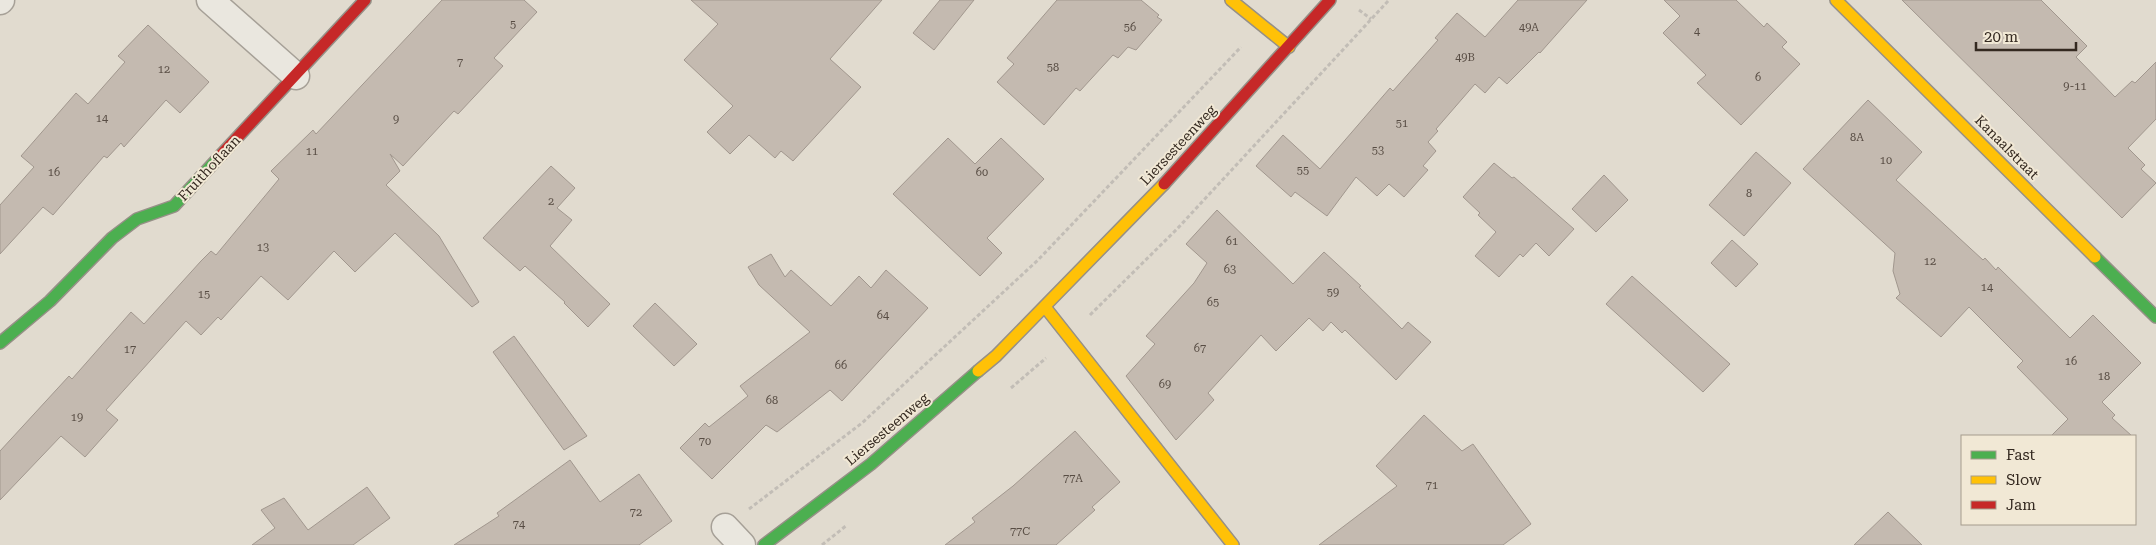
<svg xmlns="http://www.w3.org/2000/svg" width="2156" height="545" font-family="'Roboto Serif',serif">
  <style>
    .building { fill: #c4bab0; stroke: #a1978e }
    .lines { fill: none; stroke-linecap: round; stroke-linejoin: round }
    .street-casing { stroke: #a6a097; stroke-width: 29 }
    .fast-casing { stroke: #969087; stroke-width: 14 }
    .slow-casing { stroke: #969087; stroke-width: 14 }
    .jam-casing { stroke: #969087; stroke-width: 14 }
    .path { stroke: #c2bdb6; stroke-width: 3; stroke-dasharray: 4 2.5; stroke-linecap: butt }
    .street { stroke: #eae7df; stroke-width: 26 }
    .fast { stroke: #4caf50; stroke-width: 11 }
    .slow { stroke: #ffc107; stroke-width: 11 }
    .jam { stroke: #c62828; stroke-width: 11 }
    .labels { text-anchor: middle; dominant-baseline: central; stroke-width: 4; stroke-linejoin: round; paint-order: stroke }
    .number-label { font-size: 11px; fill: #584d44 }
    .street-label { font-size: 14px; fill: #342920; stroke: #f1e8d5 }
  </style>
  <rect width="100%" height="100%" fill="#e1dbcf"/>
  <g class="building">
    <path d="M442 0H524L537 12 494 58 503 66 458 114 454 111 403 166 390 154 400 171 386 185 439 236 479 302 472 307 395 233 355 272 334 251 288 300 261 276 221 320 218 317 201 335 186 321 106 410 118 420 85 457 61 436 0 500V451L69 376 72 379 131 312 144 324 201 261 211 251 216 255 279 179 271 171 313 130 316 134Z"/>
    <path d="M691 0H882L830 59 861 87 793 161 781 151 775 158 749 135 730 154 707 132 733 106 684 60 718 24Z"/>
    <path d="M940 0H974L934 50 913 33Z"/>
    <path d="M1057 0H1141L1159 15 1157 17 1162 20 1136 50 1128 47 1118 58 1113 55 1080 91 1076 88 1044 125 997 82 1014 64 1007 58Z"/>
    <path d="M1518 0H1587L1540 53 1539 52 1507 84 1499 77 1485 93 1475 84 1436 129 1438 131 1428 142 1436 151 1423 166 1428 170 1404 197 1389 184 1377 196 1356 177 1327 216 1295 192 1291 197 1256 166 1283 135 1320 169 1390 88 1393 91 1438 40 1435 38 1457 13 1485 37Z"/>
    <path d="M1664 0H1736L1764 27 1767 23 1787 42 1782 47 1800 64 1741 125 1697 83 1706 75 1663 33 1680 16Z"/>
    <path d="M1902 0H2041L2087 46 2076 57 2115 97 2132 81 2135 83 2156 62V119L2128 148 2145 165 2141 169 2156 183 2122 218Z"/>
    <path d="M148 25 209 82 180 113 166 100 124 147 121 143 107 158 104 156 53 215 43 207 0 254V205L34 167 21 156 76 93 88 104 125 62 118 56Z"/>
    <path d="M1868 100 1922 152 1896 180 1983 260 1985 258 1996 270 1998 267 2070 338 2093 315 2141 363 2102 402 2115 415 2112 418 2132 436H2051L2068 419 2017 367 2023 361 1969 307 1941 337 1896 298 1900 294 1893 271 1895 253 1803 169Z"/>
    <path d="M948 138 975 164 1001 138 1044 179 987 238 1002 253 980 276 893 194Z"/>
    <path d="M1756 152 1791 183 1744 236 1709 205Z"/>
    <path d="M1494 163 1512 178 1514 177 1574 229 1549 256 1536 243 1523 257 1520 254 1499 277 1475 256 1496 232 1478 215 1480 213 1463 197Z"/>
    <path d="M551 166 575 188 557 208 572 220 550 246 610 304 588 327 564 303 565 302 525 266 520 271 483 238Z"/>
    <path d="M1604 175 1628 200 1596 232 1572 209Z"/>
    <path d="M1217 210 1293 284 1324 252 1361 286 1359 287 1402 329 1408 322 1431 342 1396 380 1345 330 1342 333 1331 322 1323 331 1309 318 1276 351 1261 335 1208 393 1214 400 1176 440 1126 376 1155 344 1146 336 1194 283 1207 263 1186 244Z"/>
    <path d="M1732 240 1758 264 1736 287 1711 263Z"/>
    <path d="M771 254 785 277 791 270 831 306 859 276 871 288 886 270 928 308 842 401 830 390 777 432 766 425 712 479 680 448 705 423 709 427 748 396 740 386 810 332 759 285 748 267Z"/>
    <path d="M1632 276 1730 364 1703 392 1606 304Z"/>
    <path d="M655 303 697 344 674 366 633 326Z"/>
    <path d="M514 336 587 436 564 450 493 352Z"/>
    <path d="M1424 415 1462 451 1473 444 1531 524 1503 545H1319L1397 486 1376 466Z"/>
    <path d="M1075 431 1120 482 1092 507 1095 510 1056 545H945L975 522 972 518 1013 486Z"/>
    <path d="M570 460 600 502 639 474 672 521 639 545H454L499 516 497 513Z"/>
    <path d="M367 487 390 518 353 545H252L275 528 261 510 284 498 308 530Z"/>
    <path d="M1888 512 1922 545H1854Z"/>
  </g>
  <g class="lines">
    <defs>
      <g id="street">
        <path d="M210 0 296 76"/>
        <path d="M0 1 1 0"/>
        <path d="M725 527 742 545"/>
      </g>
      <g id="fast">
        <path d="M2095 257 2156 317"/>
        <path d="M0 343 50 301 112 238 137 219 174 206 221 155"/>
        <path d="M764 545 871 464 978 371"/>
      </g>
      <g id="slow">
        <path d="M1231 0 1289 47"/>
        <path d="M1836 0 2095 257"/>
        <path d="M1045 307 1233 545"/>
        <path d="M978 371 996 356 1164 184"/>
      </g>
      <g id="jam">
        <path d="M221 155 365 0"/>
        <path d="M1164 184 1330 0"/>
      </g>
    </defs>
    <use href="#street" class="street-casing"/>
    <use href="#fast" class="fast-casing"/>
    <use href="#slow" class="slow-casing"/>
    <use href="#jam" class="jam-casing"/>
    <g class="path">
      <path d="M1359 10 1371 19"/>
      <path d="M1090 315 1177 229 1389 0"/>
      <path d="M1011 388 1046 358"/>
      <path d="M749 509 862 423 1038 260 1241 47"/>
      <path d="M822 545 847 525"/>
    </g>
    <use href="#street" class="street"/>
    <use href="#fast" class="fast"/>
    <use href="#slow" class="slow"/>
    <use href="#jam" class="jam"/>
  </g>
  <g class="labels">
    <g class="number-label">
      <text x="513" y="24">5</text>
      <text x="1130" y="27">56</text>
      <text x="1529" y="27">49A</text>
      <text x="1697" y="31">4</text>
      <text x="1465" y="57">49B</text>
      <text x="460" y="62">7</text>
      <text x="1053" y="67">58</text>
      <text x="164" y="69">12</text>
      <text x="1758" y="77">6</text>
      <text x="2075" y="86">9-11</text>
      <text x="102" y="118">14</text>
      <text x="396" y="119">9</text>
      <text x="1402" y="123">51</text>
      <text x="1857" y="137">8A</text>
      <text x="1378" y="150">53</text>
      <text x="312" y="151">11</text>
      <text x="1886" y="160">10</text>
      <text x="1303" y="170">55</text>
      <text x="54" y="172">16</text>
      <text x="982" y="172">60</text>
      <text x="1749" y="193">8</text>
      <text x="551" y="201">2</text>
      <text x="1232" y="241">61</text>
      <text x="263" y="247">13</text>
      <text x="1930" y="261">12</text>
      <text x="1230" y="269">63</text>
      <text x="1987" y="287">14</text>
      <text x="1333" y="292">59</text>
      <text x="204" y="294">15</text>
      <text x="1213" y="302">65</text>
      <text x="883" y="315">64</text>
      <text x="1200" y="348">67</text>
      <text x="130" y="349">17</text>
      <text x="2071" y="361">16</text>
      <text x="841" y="365">66</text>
      <text x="2104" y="376">18</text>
      <text x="1165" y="384">69</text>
      <text x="772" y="400">68</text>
      <text x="77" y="417">19</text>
      <text x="705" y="441">70</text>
      <text x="1073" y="478">77A</text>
      <text x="1432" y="485">71</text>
      <text x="636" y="512">72</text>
      <text x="519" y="524">74</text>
      <text x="1020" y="531">77C</text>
    </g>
    <g class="street-label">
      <text transform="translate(1178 145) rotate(-47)">Liersesteenweg</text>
      <text transform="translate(2007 147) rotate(45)">Kanaalstraat</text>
      <text transform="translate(209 168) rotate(-47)">Fruithoflaan</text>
      <text transform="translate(887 429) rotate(-40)">Liersesteenweg</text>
    </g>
  </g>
  <rect x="1961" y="435" width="175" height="90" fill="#f1e8d5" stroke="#a59c8d"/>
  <rect x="1971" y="451" width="25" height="8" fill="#4caf50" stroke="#a59c8d"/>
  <text x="2006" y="460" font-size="15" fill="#342920">Fast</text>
  <rect x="1971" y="476" width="25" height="8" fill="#ffc107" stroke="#a59c8d"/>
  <text x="2006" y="485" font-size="15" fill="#342920">Slow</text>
  <rect x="1971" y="501" width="25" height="8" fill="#c62828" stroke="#a59c8d"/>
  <text x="2006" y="510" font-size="15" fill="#342920">Jam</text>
  <path d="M1976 42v8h100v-8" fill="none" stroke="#342920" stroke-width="2.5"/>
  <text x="1984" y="42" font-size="15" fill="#342920" stroke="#f1e8d5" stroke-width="4" paint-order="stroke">20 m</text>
</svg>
